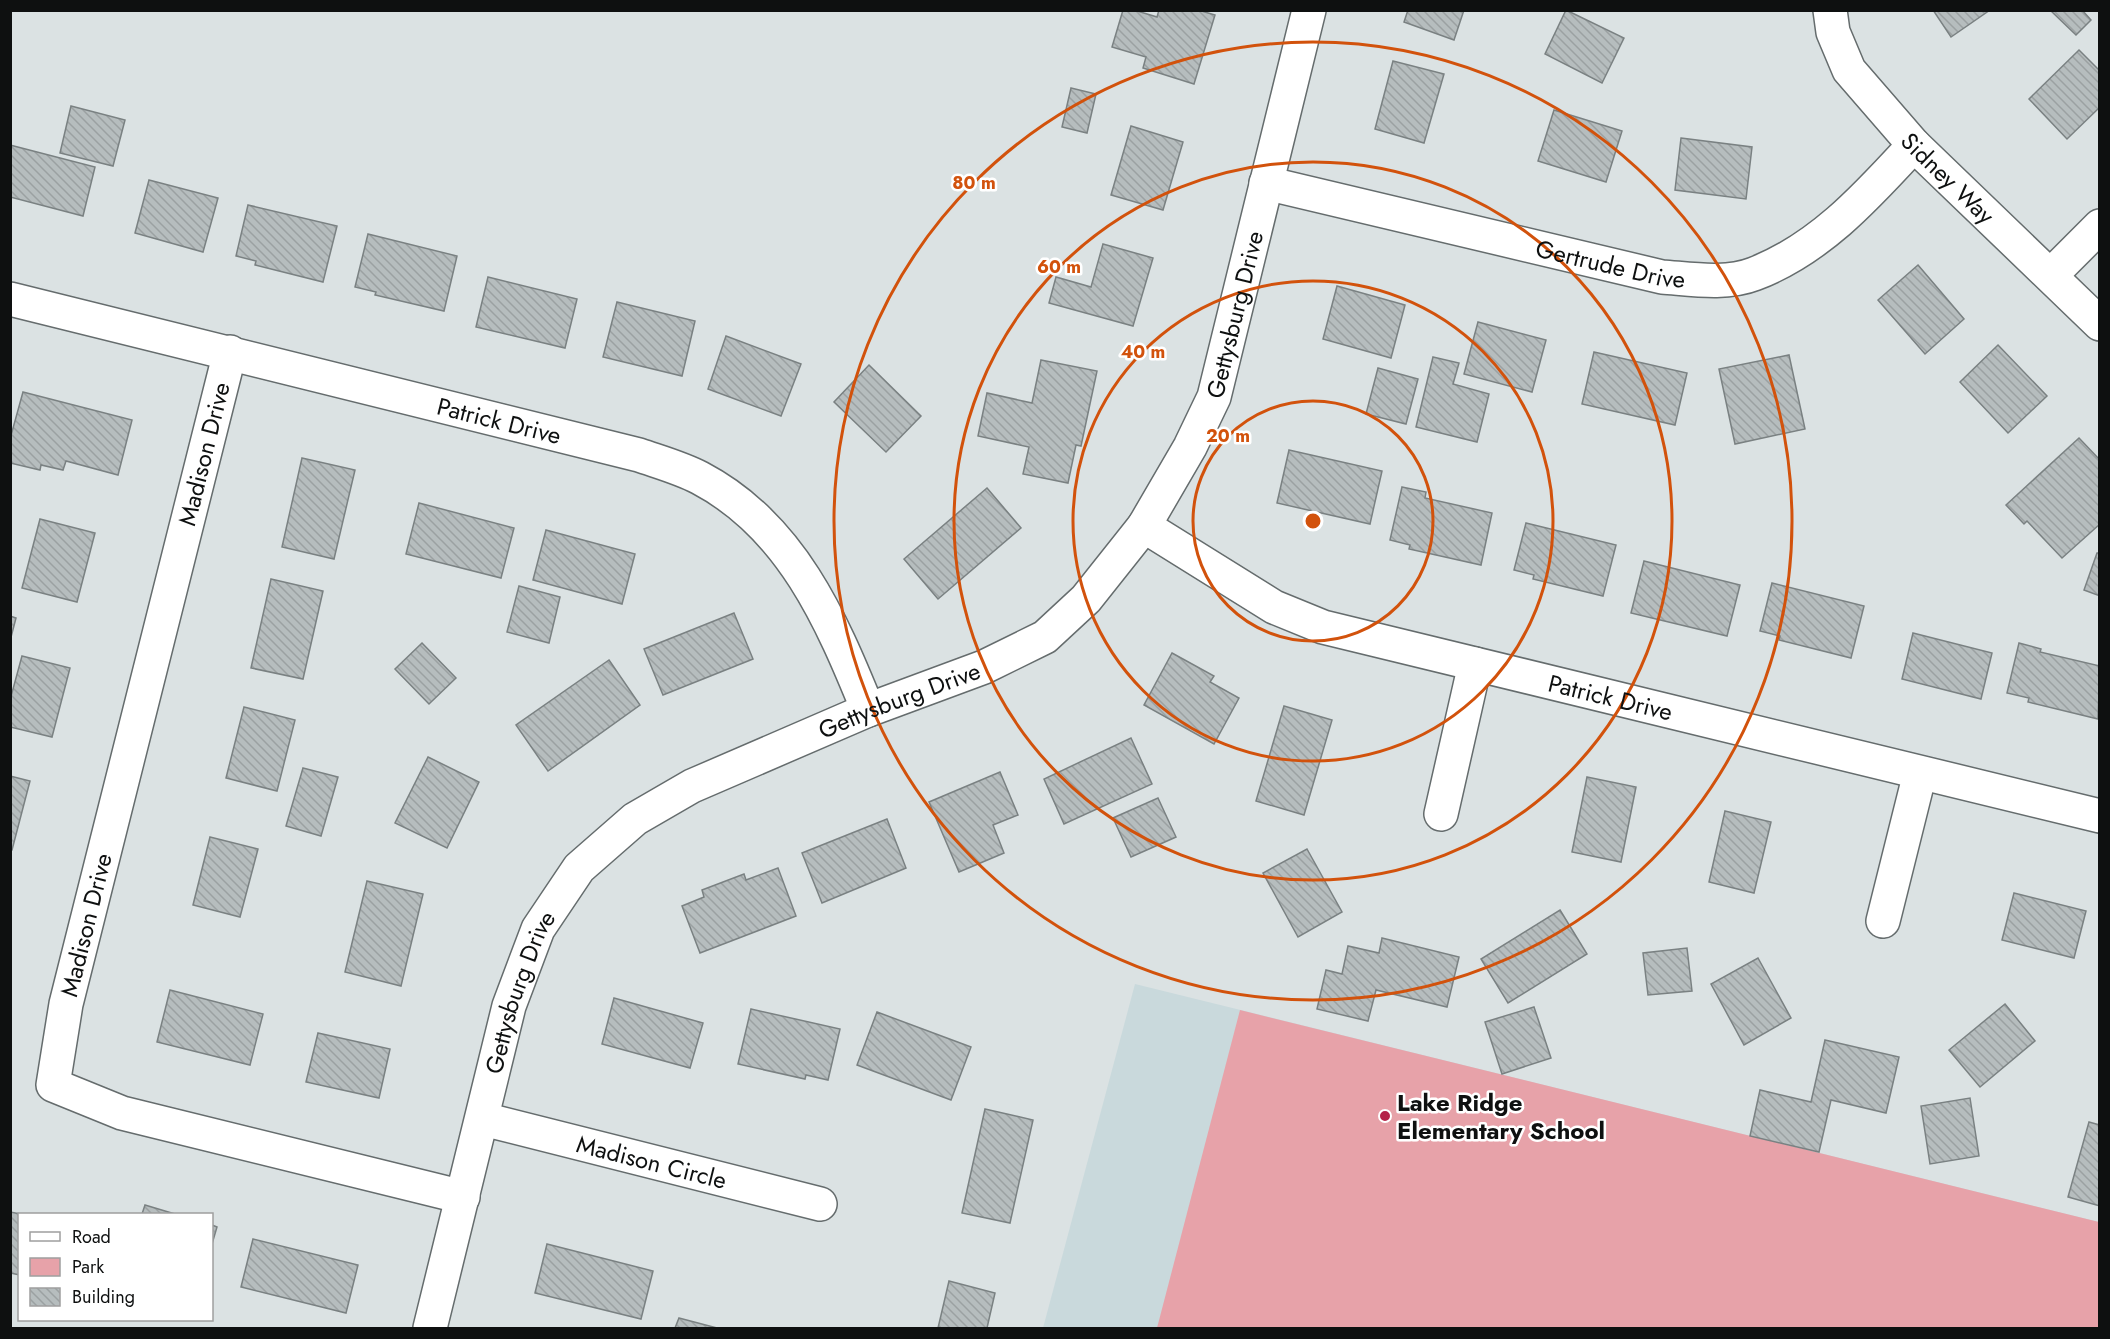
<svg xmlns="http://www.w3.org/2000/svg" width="2110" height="1339" font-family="Jost,sans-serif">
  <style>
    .built { fill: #c9d9dc }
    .green { fill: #e7a2a9 }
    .building { fill: url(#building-back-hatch); stroke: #7a8182; stroke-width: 1.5 }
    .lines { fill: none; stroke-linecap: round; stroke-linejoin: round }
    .street-casing { stroke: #656c6d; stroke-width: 36 }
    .street { stroke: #fff; stroke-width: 33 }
    .ring { fill: none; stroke: #d2520c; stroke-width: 3 }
    .poi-dot { fill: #b42248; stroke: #fff; stroke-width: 2 }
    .labels { text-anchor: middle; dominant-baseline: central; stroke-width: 5; stroke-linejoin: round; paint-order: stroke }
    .street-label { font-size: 24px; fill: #0e1010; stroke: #fff }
    .poi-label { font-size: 24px; font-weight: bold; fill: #0e1010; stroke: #fff; text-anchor: start }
    .centre { fill: #d2520c; stroke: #fff; stroke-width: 3 }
    .ring-label { font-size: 18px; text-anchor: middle; font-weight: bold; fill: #d2520c; stroke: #fff; stroke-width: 5; stroke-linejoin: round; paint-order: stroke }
  </style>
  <defs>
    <pattern id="building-back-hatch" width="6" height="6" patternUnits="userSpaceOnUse" patternTransform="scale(1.5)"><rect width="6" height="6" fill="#b6bdbe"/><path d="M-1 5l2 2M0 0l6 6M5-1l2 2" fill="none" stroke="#9ba1a2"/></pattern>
  </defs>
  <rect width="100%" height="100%" fill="#dbe2e3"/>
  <path class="built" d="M1135 984 2099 1222V1328H1043Z"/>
  <path class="green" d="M1240 1010 2099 1222V1328H1157Z"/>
  <g class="building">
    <path d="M1123 10H1134L1157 17 1159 10H1198L1215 15 1194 84 1143 68 1146 57 1112 47Z"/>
    <path d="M1408 10H1464L1454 40 1404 22Z"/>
    <path d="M1566 10 1624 38 1602 83 1545 54Z"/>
    <path d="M1933 10H1990L1951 37Z"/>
    <path d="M2050 10H2082L2091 20 2076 35Z"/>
    <path d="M2079 50 2100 71V107L2067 139 2029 99Z"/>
    <path d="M1393 61 1444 74 1424 143 1375 129Z"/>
    <path d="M1071 88 1096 94 1087 133 1062 127Z"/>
    <path d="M71 106 125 120 113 166 60 153Z"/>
    <path d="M1554 110 1622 131 1606 182 1538 161Z"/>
    <path d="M1131 126 1183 142 1163 210 1111 195Z"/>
    <path d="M1681 138 1752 147 1746 199 1675 190Z"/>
    <path d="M10 145 95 167 83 216 10 197Z"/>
    <path d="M149 180 218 198 203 252 135 233Z"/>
    <path d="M248 205 337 226 323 282 255 265 256 261 236 256Z"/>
    <path d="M368 234 457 256 444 311 375 295 376 292 355 287Z"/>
    <path d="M1103 244 1153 258 1133 326 1049 303 1056 277 1091 287Z"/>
    <path d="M1918 265 1964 319 1925 354 1878 300Z"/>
    <path d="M488 277 577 299 565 348 476 327Z"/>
    <path d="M1337 286 1405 305 1391 358 1323 339Z"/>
    <path d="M617 302 695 321 682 376 603 357Z"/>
    <path d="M1478 322 1546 340 1532 392 1464 374Z"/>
    <path d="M726 336 801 364 781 416 708 389Z"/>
    <path d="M1998 345 2047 396 2008 433 1960 382Z"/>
    <path d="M1594 352 1687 373 1675 425 1582 404Z"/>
    <path d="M1789 355 1805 429 1735 444 1719 369Z"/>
    <path d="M1433 357 1459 363 1453 384 1489 394 1477 442 1416 427Z"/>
    <path d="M1041 360 1097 371 1081 446 1076 445 1068 483 1023 474 1029 447 978 436 987 393 1032 403Z"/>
    <path d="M869 365 921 416 886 452 834 402Z"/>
    <path d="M1378 368 1418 379 1406 424 1366 414Z"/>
    <path d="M23 392 132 420 118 475 66 461 63 470 41 465 40 470 10 463V439Z"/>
    <path d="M2079 438 2100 460V524L2062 558 2027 521 2024 524 2006 505Z"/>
    <path d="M1289 450 1382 471 1370 524 1277 503Z"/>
    <path d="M302 458 355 470 334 559 282 547Z"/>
    <path d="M1402 487 1426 492 1425 498 1492 513 1481 565 1409 549 1410 545 1390 540Z"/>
    <path d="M987 488 1021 528 938 599 904 559Z"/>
    <path d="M419 503 514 528 501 578 406 554Z"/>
    <path d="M40 519 95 533 77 602 22 588Z"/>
    <path d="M1526 523 1616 545 1603 596 1533 579 1534 575 1514 570Z"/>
    <path d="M546 530 635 554 622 604 533 580Z"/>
    <path d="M2097 553H2100V596L2084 590Z"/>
    <path d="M1644 561 1740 585 1727 636 1631 613Z"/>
    <path d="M271 579 323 591 303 679 251 668Z"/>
    <path d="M1772 583 1864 606 1851 658 1779 640 1780 636 1760 631Z"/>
    <path d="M519 586 560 597 549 643 507 632Z"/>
    <path d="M734 613 753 659 663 695 644 649Z"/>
    <path d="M10 616 16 618 10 641Z"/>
    <path d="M1913 633 1992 653 1981 699 1902 679Z"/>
    <path d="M422 643 456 678 429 704 395 669Z"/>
    <path d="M2019 643 2041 649 2040 652 2100 666 2098 719 2028 702 2029 698 2007 693Z"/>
    <path d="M1172 653 1214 676 1210 682 1239 698 1214 744 1144 705Z"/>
    <path d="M22 656 70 668 52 737 10 727V700Z"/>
    <path d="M609 660 640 705 548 771 516 725Z"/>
    <path d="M1284 706 1332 720 1304 815 1256 801Z"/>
    <path d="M244 707 295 720 277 791 226 778Z"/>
    <path d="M1131 738 1152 784 1064 824 1044 779Z"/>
    <path d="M428 757 479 782 447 848 395 823Z"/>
    <path d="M303 768 338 777 321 836 286 826Z"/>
    <path d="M1000 772 1018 815 993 825 1004 853 959 872 929 802Z"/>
    <path d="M10 776 30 781 12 850H10Z"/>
    <path d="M1587 777 1636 787 1621 862 1572 852Z"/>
    <path d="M1158 798 1176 837 1131 857 1113 818Z"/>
    <path d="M1725 811 1771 822 1754 893 1709 882Z"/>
    <path d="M887 819 906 868 822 903 802 853Z"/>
    <path d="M210 837 258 849 240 917 193 905Z"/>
    <path d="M1307 849 1342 912 1298 937 1263 873Z"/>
    <path d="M778 868 796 916 700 953 682 906 704 897 702 890 744 874 746 880Z"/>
    <path d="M367 881 423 894 401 986 345 972Z"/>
    <path d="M2014 893 2086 911 2074 958 2002 940Z"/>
    <path d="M1560 910 1587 954 1508 1003 1481 959Z"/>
    <path d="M1382 938 1459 957 1447 1007 1376 990 1368 1021 1317 1009 1326 970 1342 974 1348 946 1379 953Z"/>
    <path d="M1687 948 1692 991 1648 995 1643 953Z"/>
    <path d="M1758 958 1791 1018 1744 1045 1711 984Z"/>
    <path d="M170 990 263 1014 250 1065 157 1042Z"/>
    <path d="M614 998 703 1023 690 1068 602 1044Z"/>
    <path d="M2005 1004 2035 1041 1980 1087 1949 1050Z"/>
    <path d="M1534 1007 1551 1058 1502 1074 1485 1022Z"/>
    <path d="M751 1009 840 1029 828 1080 806 1075 805 1079 738 1064Z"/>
    <path d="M877 1012 971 1047 951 1100 857 1065Z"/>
    <path d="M318 1033 390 1049 379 1098 306 1082Z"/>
    <path d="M1825 1040 1899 1057 1886 1113 1831 1100 1819 1152 1750 1136 1760 1090 1811 1102Z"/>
    <path d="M1970 1098 1979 1156 1930 1164 1921 1106Z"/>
    <path d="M985 1109 1033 1120 1010 1223 962 1213Z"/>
    <path d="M2089 1122 2100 1125V1206L2068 1197Z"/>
    <path d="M145 1205 175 1214H142Z"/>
    <path d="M10 1212 21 1214 20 1275 10 1273Z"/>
    <path d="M212 1225 217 1227 212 1244Z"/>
    <path d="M253 1239 358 1265 346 1313 241 1287Z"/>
    <path d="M547 1244 653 1271 641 1319 535 1293Z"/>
    <path d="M949 1281 995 1293 987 1328H938Z"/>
    <path d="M679 1318 717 1328H675Z"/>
  </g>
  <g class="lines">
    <defs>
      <g id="street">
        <path id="s1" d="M1830 10 1833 32 1849 70 1914 145 2100 324"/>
        <path id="s2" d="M1266 183 1662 277C1691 279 1726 285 1754 274 1820 249 1868 195 1914 145"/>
        <path d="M2051 275 2100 226"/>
        <path id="s3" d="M10 299 639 455C659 462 681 468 700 478 791 526 831 619 868 710"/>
        <path d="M230 352 66 1004 53 1085 122 1113 463 1197"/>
        <path id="s4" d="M1144 526 1274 607 1323 627 2100 816"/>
        <path d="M1441 814 1475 664"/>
        <path d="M1883 921 1920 773"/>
        <path id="s5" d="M483 1119 820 1204"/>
        <path id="s6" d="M430 1328 509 1006 538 929 579 868 635 819 692 786 868 710 984 667 1045 637 1086 599 1144 526 1190 447 1214 397 1309 10"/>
      </g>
    </defs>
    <use href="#street" class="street-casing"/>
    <use href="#street" class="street"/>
  </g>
  <g class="ring">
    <circle cx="1313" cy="521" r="120"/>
    <circle cx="1313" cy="521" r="240"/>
    <circle cx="1313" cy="521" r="359"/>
    <circle cx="1313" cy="521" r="479"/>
  </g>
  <circle class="poi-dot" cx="1385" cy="1116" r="6"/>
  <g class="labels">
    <g class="street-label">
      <text stroke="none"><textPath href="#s1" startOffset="210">Sidney Way</textPath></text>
      <text stroke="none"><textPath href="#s2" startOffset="354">Gertrude Drive</textPath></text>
      <text stroke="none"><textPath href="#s6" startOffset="1392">Gettysburg Drive</textPath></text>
      <text stroke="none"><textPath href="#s3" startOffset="504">Patrick Drive</textPath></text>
      <text transform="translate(204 454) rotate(-76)">Madison Drive</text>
      <text stroke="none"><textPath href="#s4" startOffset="502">Patrick Drive</textPath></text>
      <text stroke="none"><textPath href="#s6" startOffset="852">Gettysburg Drive</textPath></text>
      <text transform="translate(86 925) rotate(-76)">Madison Drive</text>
      <text stroke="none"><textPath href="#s6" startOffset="348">Gettysburg Drive</textPath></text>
      <text stroke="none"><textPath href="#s5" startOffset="174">Madison Circle</textPath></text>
    </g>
    <g class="poi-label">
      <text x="1397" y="1102">Lake Ridge<tspan x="1397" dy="28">Elementary School</tspan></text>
    </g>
  </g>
  <circle cx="1313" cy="521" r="9" class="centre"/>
  <g class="ring-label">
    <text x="974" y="189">80 m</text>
    <text x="1059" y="273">60 m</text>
    <text x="1143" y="358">40 m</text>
    <text x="1228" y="442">20 m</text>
  </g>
  <rect width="2110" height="1339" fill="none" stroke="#0e1010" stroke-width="24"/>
  <rect x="18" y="1213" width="195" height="108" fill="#ffffff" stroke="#9f9f9f" stroke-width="1.5"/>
  <rect x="30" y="1232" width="30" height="9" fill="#ffffff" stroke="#9f9f9f" stroke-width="1.5"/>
  <text x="72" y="1243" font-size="18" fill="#0e1010">Road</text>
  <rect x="30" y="1258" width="30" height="18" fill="#e7a2a9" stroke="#9f9f9f" stroke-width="1.5"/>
  <text x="72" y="1273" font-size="18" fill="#0e1010">Park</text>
  <rect x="30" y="1288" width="30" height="18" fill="url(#building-back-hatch)" stroke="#9f9f9f" stroke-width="1.5"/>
  <text x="72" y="1303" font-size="18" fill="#0e1010">Building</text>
</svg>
